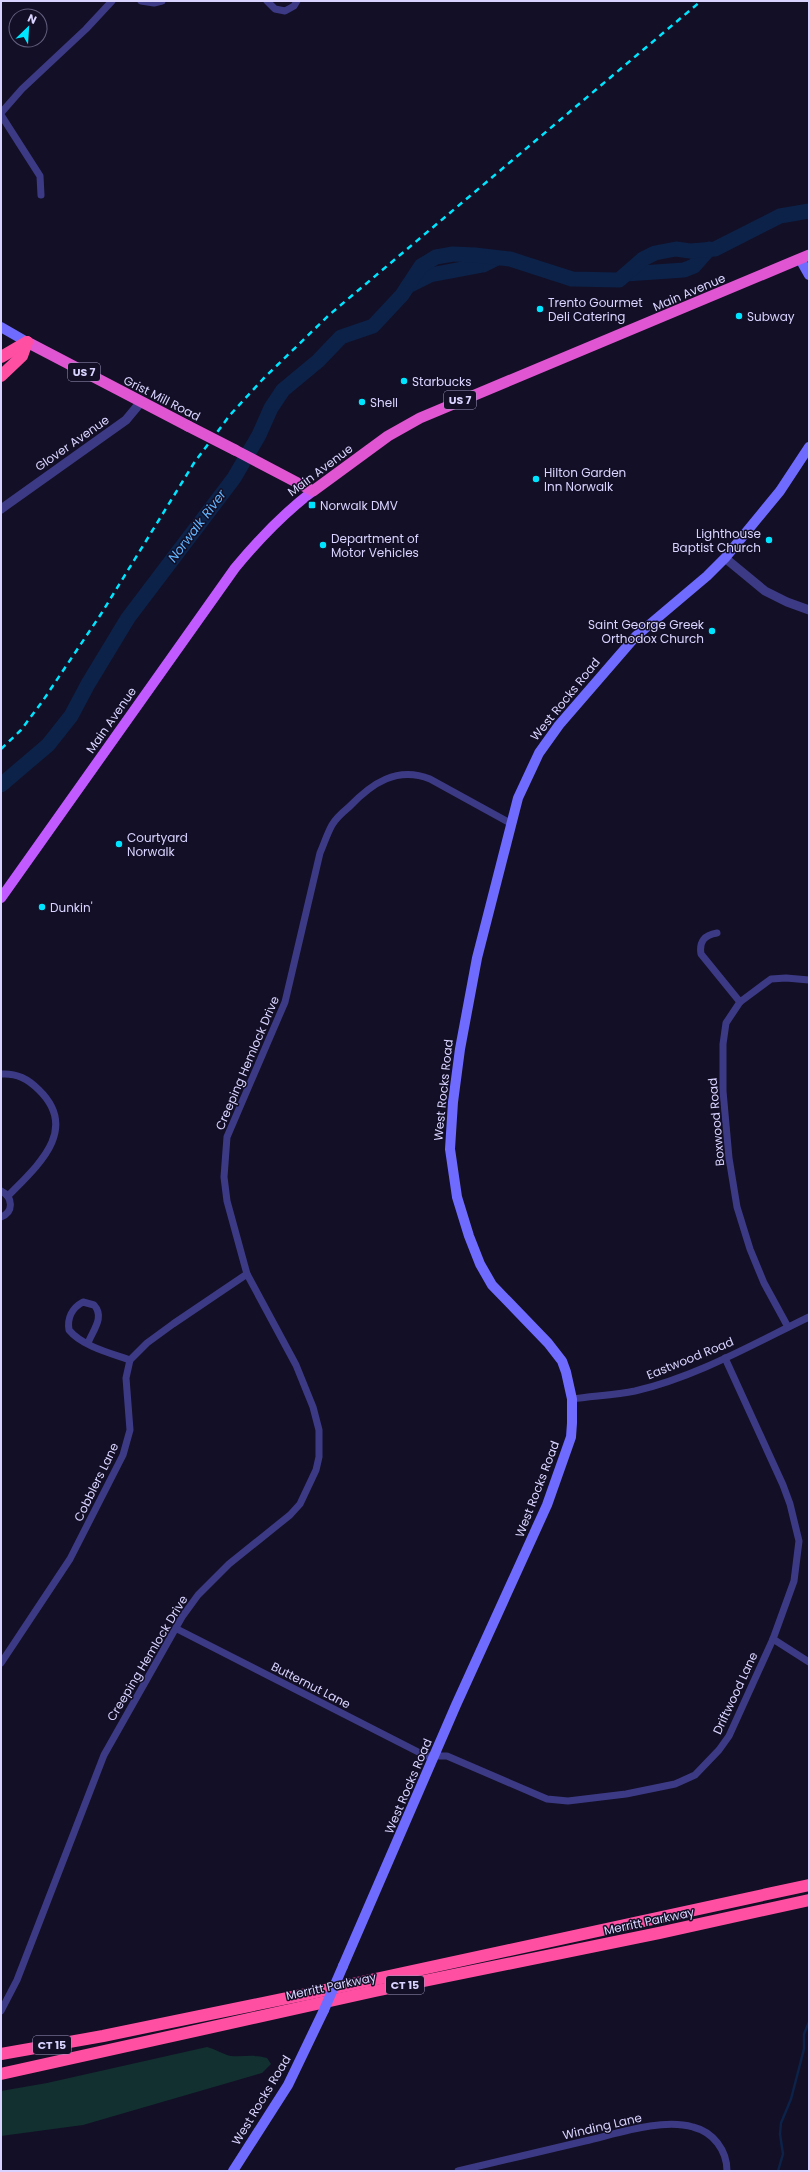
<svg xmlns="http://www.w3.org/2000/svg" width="810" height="2172" font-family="Poppins,sans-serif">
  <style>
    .green { fill: #12302f }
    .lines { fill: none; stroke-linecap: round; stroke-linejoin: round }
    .stream { stroke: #0c2248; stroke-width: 2.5 }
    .river { stroke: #0c2248; stroke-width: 15 }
    .minor { stroke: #3d3a85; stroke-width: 7 }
    .tertiary { stroke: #3d3a85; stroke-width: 9 }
    .secondary { stroke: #6f6bff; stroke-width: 10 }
    .primary { stroke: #c25bff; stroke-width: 10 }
    .trunk { stroke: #e055d1; stroke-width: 11 }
    .motorway { stroke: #ff4fa3; stroke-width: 12 }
    .rail { stroke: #00e5ff; stroke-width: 2.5; stroke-dasharray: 6 5; stroke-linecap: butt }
    .secondary-bridge { stroke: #6f6bff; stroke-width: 10 }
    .trunk-bridge { stroke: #e055d1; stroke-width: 11 }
    .poi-dot { fill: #00e5ff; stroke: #130f26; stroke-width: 1.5 }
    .labels { text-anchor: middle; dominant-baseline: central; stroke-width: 3; stroke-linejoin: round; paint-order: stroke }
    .shield { fill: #130f26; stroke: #9e99be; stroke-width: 1 }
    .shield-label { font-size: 11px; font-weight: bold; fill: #d9d4ff }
    .street-label { font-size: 12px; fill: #d9d4ff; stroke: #130f26 }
    .poi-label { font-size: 12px; fill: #d9d4ff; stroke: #130f26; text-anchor: start }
    .water-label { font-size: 13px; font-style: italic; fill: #62b6ff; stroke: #130f26 }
  </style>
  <rect width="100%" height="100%" fill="#130f26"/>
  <path class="green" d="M207 2047C215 2049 225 2055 231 2056 244 2057 254 2054 267 2058L271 2064 262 2073 83 2125 1 2136V2091L47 2083Z"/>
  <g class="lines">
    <path class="stream" d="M778 2171 783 2154 780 2134 781 2123 791 2099 804 2049V2034L809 2022"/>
    <g class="river">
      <path d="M626 274 684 270 694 266 709 249"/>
      <path d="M408 286 430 275 483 265 497 258"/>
      <path d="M1 785 48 745 71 716 88 684 128 618 234 478 259 435 271 408 283 390 318 361 341 337 373 326 402 295 421 266 436 257 453 254 475 255 510 259 572 279 619 280 643 259 655 253 676 249 690 251 715 249 780 216 809 211"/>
    </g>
    <g class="minor">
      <path d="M141 1 154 3 162 1"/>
      <path d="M267 1 275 9 285 11 294 6 297 1"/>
      <path d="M1 113 22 89 86 29 112 1"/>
      <path d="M1 115 40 176 41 195"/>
      <path d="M717 933C704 935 699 942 701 954L740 1002 726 1023 723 1044V1091L729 1158 737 1207 750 1249 764 1283 788 1327"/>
      <path d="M740 1002 771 979 786 978 809 980"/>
      <path d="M1 1074C17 1073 28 1079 39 1090 80 1130 37 1166 8 1196"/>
      <path d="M1 1191C13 1197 14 1212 1 1217"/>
      <path d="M88 1343C93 1330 105 1317 94 1305L83 1302C72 1308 67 1318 69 1330 82 1346 110 1353 130 1360"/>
      <path d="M572 1399C592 1396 615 1395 635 1391 696 1377 753 1344 809 1317"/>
      <path d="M177 1629 426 1756H447L547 1799 568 1801 626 1794 675 1784 695 1775 719 1750 729 1736 773 1639 794 1581 799 1541 790 1504 783 1485 725 1358"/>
      <path d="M773 1639 809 1662"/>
      <path d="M1 1663 70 1559 123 1455 130 1430 126 1378 130 1360 147 1343 173 1324 247 1274"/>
      <path d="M1 2011 17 1980 104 1755 182 1617 198 1595 229 1564 290 1515 300 1504 316 1470 319 1457V1430L313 1407 296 1365 247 1274 227 1201 224 1177 227 1137 285 1002 320 853C324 844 327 834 332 825 336 818 343 812 349 807 372 783 397 766 430 779L512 824"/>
      <path d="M458 2171C500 2161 543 2151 585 2141 616 2134 661 2118 693 2127 713 2132 727 2150 727 2171"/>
    </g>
    <g class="tertiary">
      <path d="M1 509 126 420 141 402"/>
      <path d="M725 558 765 591 787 602 809 610"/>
    </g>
    <g class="secondary">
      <path d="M800 259 809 275"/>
      <path d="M1 327 27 342"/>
      <path d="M343 1966 456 1705 547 1505 571 1437 572 1423V1399L566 1372 562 1361 548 1343 492 1285 480 1264 469 1236 457 1197 450 1149 453 1102 460 1049 477 958 518 798 539 753 559 725 636 636 707 576 725 558 780 491 809 447"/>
      <path d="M233 2171 288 2085 324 2010"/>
    </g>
    <path class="primary" d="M1 898 235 568C259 539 284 513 313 491"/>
    <g class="trunk">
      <path d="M27 342 188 426"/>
      <path d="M235 450 313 491 388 436 420 418 809 255"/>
    </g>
    <g class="motorway">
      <path d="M1 357 27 342"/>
      <path d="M1 376 22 356 27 342"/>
      <path d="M1 2054 103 2036 307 1994 809 1885"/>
      <path d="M1 2074 375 1991 659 1933 809 1900"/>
    </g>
    <path class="rail" d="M1 749 21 730 42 702 101 614 194 463 230 415 263 379 329 315 701 1"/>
    <path class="secondary-bridge" d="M324 2010 343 1966"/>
    <path class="trunk-bridge" d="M188 426 235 450"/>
  </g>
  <g class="poi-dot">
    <circle cx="540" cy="309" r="4"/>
    <circle cx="739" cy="316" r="4"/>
    <circle cx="404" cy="381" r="4"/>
    <circle cx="362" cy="402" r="4"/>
    <circle cx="536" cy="479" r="4"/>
    <rect x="308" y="501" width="8" height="8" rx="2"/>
    <circle cx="769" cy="540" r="4"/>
    <circle cx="323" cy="545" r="4"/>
    <circle cx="712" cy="631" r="4"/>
    <circle cx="119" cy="844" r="4"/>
    <circle cx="42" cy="907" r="4"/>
  </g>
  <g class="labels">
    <g class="shield">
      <rect x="68" y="363" width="32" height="18" rx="3"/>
      <rect x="444" y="391" width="32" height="18" rx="3"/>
      <rect x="386" y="1976" width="38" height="18" rx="3"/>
      <rect x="33" y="2036" width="38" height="18" rx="3"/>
    </g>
    <g class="shield-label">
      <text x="84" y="372">US 7</text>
      <text x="460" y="400">US 7</text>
      <text x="405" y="1985">CT 15</text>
      <text x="52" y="2045">CT 15</text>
    </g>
    <g class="street-label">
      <text transform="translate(689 292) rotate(-23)">Main Avenue</text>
      <text transform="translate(162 398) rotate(27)">Grist Mill Road</text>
      <text transform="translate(72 443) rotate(-35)">Glover Avenue</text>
      <text transform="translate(320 470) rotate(-37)">Main Avenue</text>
      <text transform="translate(565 699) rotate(-51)">West Rocks Road</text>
      <text transform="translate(111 720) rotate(-55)">Main Avenue</text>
      <text transform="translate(247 1063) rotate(-67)">Creeping Hemlock Drive</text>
      <text transform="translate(443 1090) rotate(-84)">West Rocks Road</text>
      <text transform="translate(716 1122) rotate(-95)">Boxwood Road</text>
      <text transform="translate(690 1358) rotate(-22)">Eastwood Road</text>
      <text transform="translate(96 1482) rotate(-64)">Cobblers Lane</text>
      <text transform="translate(537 1489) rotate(-69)">West Rocks Road</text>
      <text transform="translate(147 1658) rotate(-59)">Creeping Hemlock Drive</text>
      <text transform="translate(311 1685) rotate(27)">Butternut Lane</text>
      <text transform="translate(735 1693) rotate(-65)">Driftwood Lane</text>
      <text transform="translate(408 1786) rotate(-67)">West Rocks Road</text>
      <text transform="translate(649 1921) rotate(-12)">Merritt Parkway</text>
      <text transform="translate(331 1986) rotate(-12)">Merritt Parkway</text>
      <text transform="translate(261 2100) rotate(-59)">West Rocks Road</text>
      <text transform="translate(602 2126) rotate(-13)">Winding Lane</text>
    </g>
    <g class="poi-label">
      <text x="548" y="302">Trento Gourmet<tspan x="548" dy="14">Deli Catering</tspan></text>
      <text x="747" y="316">Subway</text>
      <text x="412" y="381">Starbucks</text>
      <text x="370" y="402">Shell</text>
      <text x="544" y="472">Hilton Garden<tspan x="544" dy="14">Inn Norwalk</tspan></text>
      <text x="320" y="505">Norwalk DMV</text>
      <text x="761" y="533" text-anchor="end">Lighthouse<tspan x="761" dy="14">Baptist Church</tspan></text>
      <text x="331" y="538">Department of<tspan x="331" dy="14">Motor Vehicles</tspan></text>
      <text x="704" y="624" text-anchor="end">Saint George Greek<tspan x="704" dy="14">Orthodox Church</tspan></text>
      <text x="127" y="837">Courtyard<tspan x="127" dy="14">Norwalk</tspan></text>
      <text x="50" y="907">Dunkin'</text>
    </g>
    <g class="water-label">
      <text transform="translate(197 526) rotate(-53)">Norwalk River</text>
    </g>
  </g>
  <rect width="810" height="2172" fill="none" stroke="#d9d4ff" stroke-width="4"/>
  <g transform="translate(28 28) rotate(25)"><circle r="19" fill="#130f26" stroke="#625e7d"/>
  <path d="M0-3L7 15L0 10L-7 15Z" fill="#00e5ff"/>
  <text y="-6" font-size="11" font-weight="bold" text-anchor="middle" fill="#d9d4ff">N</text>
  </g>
</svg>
